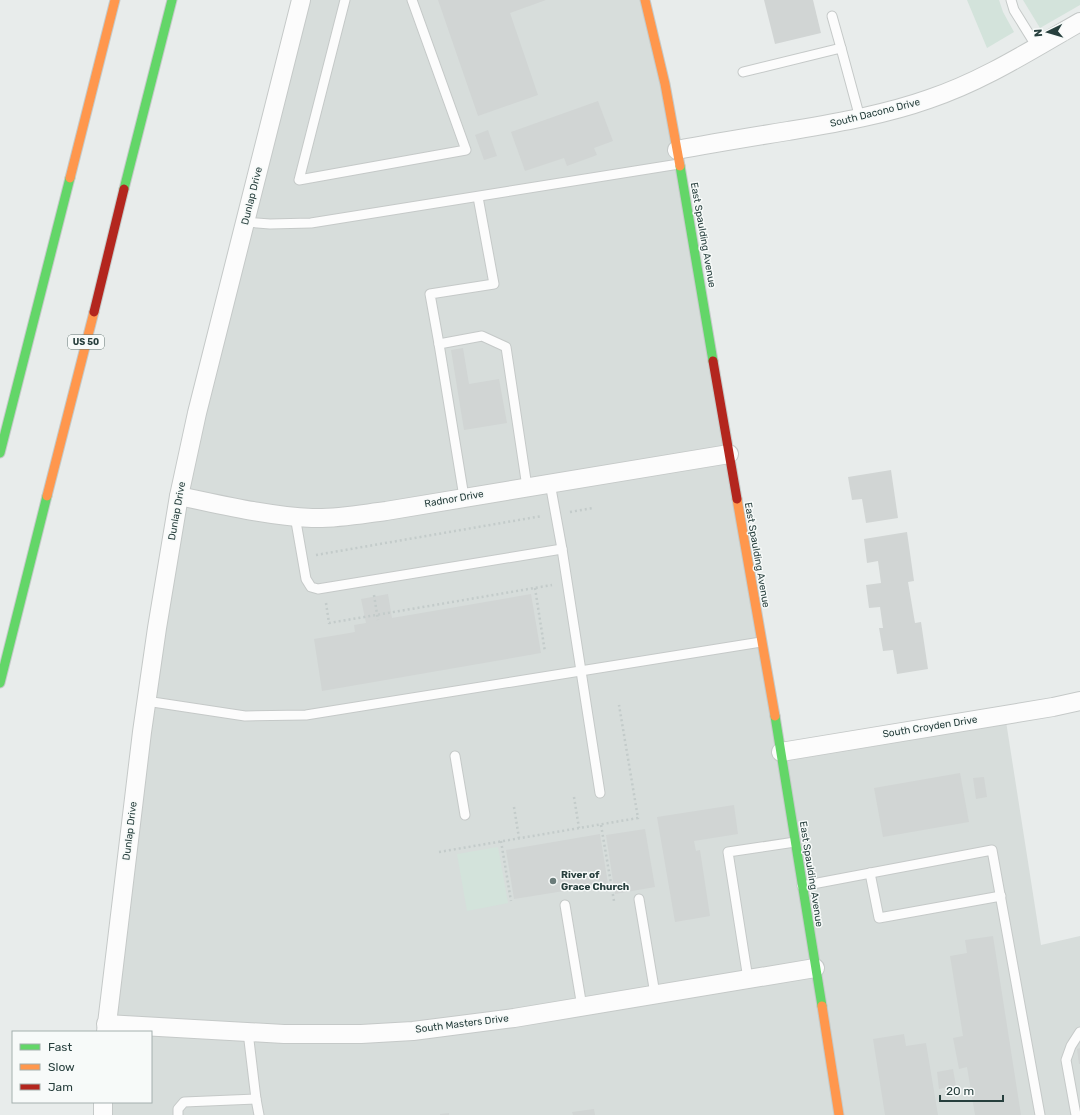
<svg xmlns="http://www.w3.org/2000/svg" width="1080" height="1115" font-family="Rubik,sans-serif">
  <style>
    .built { fill: #d7dddb }
    .green { fill: #d3e3db }
    .building { fill: #d1d5d4 }
    .lines { fill: none; stroke-linecap: round; stroke-linejoin: round }
    .lane-casing { stroke: #c5c9c8; stroke-width: 11 }
    .street-casing { stroke: #c5c9c8; stroke-width: 20 }
    .fast-casing { stroke: #c5cac9; stroke-width: 11 }
    .slow-casing { stroke: #c5cac9; stroke-width: 11 }
    .jam-casing { stroke: #c5cac9; stroke-width: 11 }
    .path { stroke: #c3cbca; stroke-width: 2.5; stroke-dasharray: 2 3; stroke-linecap: butt }
    .lane { stroke: #fcfcfc; stroke-width: 9 }
    .street { stroke: #fcfcfc; stroke-width: 18 }
    .fast { stroke: #63d668; stroke-width: 9 }
    .slow { stroke: #ff974d; stroke-width: 9 }
    .jam { stroke: #b3261e; stroke-width: 9 }
    .poi-dot { fill: #6b7c7a; stroke: #f7faf9; stroke-width: 1.5 }
    .labels { text-anchor: middle; dominant-baseline: central; stroke-width: 3; stroke-linejoin: round; paint-order: stroke }
    .shield { fill: #f7faf9; stroke: #657775; stroke-width: 1 }
    .shield-label { font-size: 9px; font-weight: bold; fill: #273f3d }
    .street-label { font-size: 10px; fill: #273f3d; stroke: #f7faf9 }
    .poi-label { font-size: 10px; font-weight: bold; fill: #273f3d; stroke: #f7faf9; text-anchor: start }
  </style>
  <rect width="100%" height="100%" fill="#e8eceb"/>
  <path class="built" d="M301 0H645L781 752 1005 715 1041 945 1080 936V1115H103V1102H151V1032H106L157 628Z"/>
  <g class="green">
    <path d="M967 0H999L1003 12 1014 32 987 48Z"/>
    <path d="M1023 0H1080V5L1040 28Z"/>
    <path d="M498 847 508 903 467 911 457 854Z"/>
  </g>
  <g class="building">
    <path d="M438 0H546L510 13 538 95 478 116Z"/>
    <path d="M764 0H813L821 33 775 44Z"/>
    <path d="M598 101 613 141 594 148 597 155 567 166 564 158 525 171 511 132Z"/>
    <path d="M488 130 497 156 484 160 475 135Z"/>
    <path d="M463 348 469 384 499 379 507 423 464 430 451 350Z"/>
    <path d="M891 470 898 518 866 523 862 499 852 500 848 477Z"/>
    <path d="M907 532 914 581 908 582 915 623 921 622 928 669 897 674 893 650 883 651 879 628H883L880 607 869 608 866 585 881 583 878 561 867 563 864 539Z"/>
    <path d="M388 594 392 618 531 594 541 653 322 691 314 639 355 632 354 625 366 623 361 599Z"/>
    <path d="M960 773 969 822 883 837 874 788Z"/>
    <path d="M984 777 987 797 976 799 973 778Z"/>
    <path d="M734 805 738 834 694 841 696 851 700 850 710 916 675 922 657 817Z"/>
    <path d="M645 829 655 887 615 894 606 835Z"/>
    <path d="M600 834 608 884 514 899 506 850Z"/>
    <path d="M993 936 1021 1115H975L967 1067 959 1069 953 1038 963 1036 950 956 967 953 965 940Z"/>
    <path d="M904 1034 906 1046 926 1043 938 1115H885L873 1039Z"/>
    <path d="M1080 1048V1064H1079L1077 1049Z"/>
    <path d="M953 1069 956 1086 939 1089 937 1072Z"/>
    <path d="M594 1109 595 1115H573L572 1112Z"/>
    <path d="M449 1113V1115H440V1114Z"/>
  </g>
  <g class="lines">
    <defs>
      <g id="lane">
        <path d="M345 0 299 180 466 150 412 0"/>
        <path d="M1011 0 1014 10 1037 47"/>
        <path d="M832 16 841 48"/>
        <path d="M743 72 841 48 860 118"/>
        <path d="M246 222 270 224 311 223 679 164"/>
        <path d="M439 344 430 294 494 284 478 197"/>
        <path d="M550 483 562 549"/>
        <path d="M464 497 439 344 482 336 506 347 527 487"/>
        <path d="M295 516 306 579 311 587 318 589 562 549 600 793"/>
        <path d="M146 701 245 716 306 715 761 642"/>
        <path d="M455 756 465 815"/>
        <path d="M870 873 879 918 1001 896"/>
        <path d="M802 886 992 850 1040 1115"/>
        <path d="M639 899 655 994"/>
        <path d="M565 905 582 1007"/>
        <path d="M748 979 728 852 795 842"/>
        <path d="M256 1099 259 1115"/>
        <path d="M178 1115V1109L184 1102 256 1099 248 1032"/>
        <path d="M1076 1115 1066 1060 1071 1046 1080 1032"/>
      </g>
      <g id="street">
        <path d="M677 150C714 143 751 137 788 131 835 123 884 115 929 99 983 81 1031 50 1080 22"/>
        <path d="M179 496C223 505 268 516 312 518 337 519 362 514 386 511L729 454"/>
        <path d="M781 752 1053 707 1080 701"/>
        <path d="M106 1024 284 1034H361L413 1031 514 1018 815 968"/>
        <path d="M106 1032 142 732 157 628 179 496 197 413 301 0"/>
        <path d="M103 1102V1115"/>
      </g>
      <g id="fast">
        <path d="M680 166 713 361"/>
        <path d="M124 189 172 0"/>
        <path d="M0 453 70 178"/>
        <path d="M0 683 47 496"/>
        <path d="M775 716 822 1006"/>
      </g>
      <g id="slow">
        <path d="M645 0 665 84 680 166"/>
        <path d="M70 178 115 0"/>
        <path d="M47 496 94 312"/>
        <path d="M737 499 775 716"/>
        <path d="M822 1006 839 1115"/>
      </g>
      <g id="jam">
        <path d="M94 312 124 189"/>
        <path d="M713 361 737 499"/>
      </g>
    </defs>
    <use href="#lane" class="lane-casing"/>
    <use href="#street" class="street-casing"/>
    <use href="#fast" class="fast-casing"/>
    <use href="#slow" class="slow-casing"/>
    <use href="#jam" class="jam-casing"/>
    <g class="path">
      <path d="M570 512 593 508"/>
      <path d="M316 555 542 516"/>
      <path d="M535 588 545 652"/>
      <path d="M374 595 378 620"/>
      <path d="M326 603 329 623 552 585"/>
      <path d="M574 797 579 828"/>
      <path d="M514 807 519 838"/>
      <path d="M601 825 614 901"/>
      <path d="M501 841 511 901"/>
      <path d="M439 852 638 818 619 705"/>
    </g>
    <use href="#lane" class="lane"/>
    <use href="#street" class="street"/>
    <use href="#fast" class="fast"/>
    <use href="#slow" class="slow"/>
    <use href="#jam" class="jam"/>
  </g>
  <circle class="poi-dot" cx="553" cy="881" r="4"/>
  <g class="labels">
    <rect class="shield" x="68" y="335" width="36" height="14" rx="3"/>
    <g class="shield-label">
      <text x="86" y="342">US 50</text>
    </g>
    <g class="street-label">
      <text transform="translate(875 113) rotate(-14)">South Dacono Drive</text>
      <text transform="translate(252 196) rotate(-76)">Dunlap Drive</text>
      <text transform="translate(703 235) rotate(80)">East Spaulding Avenue</text>
      <text transform="translate(454 499) rotate(-10)">Radnor Drive</text>
      <text transform="translate(177 511) rotate(-80)">Dunlap Drive</text>
      <text transform="translate(757 555) rotate(80)">East Spaulding Avenue</text>
      <text transform="translate(930 727) rotate(-9)">South Croyden Drive</text>
      <text transform="translate(130 831) rotate(-83)">Dunlap Drive</text>
      <text transform="translate(811 874) rotate(81)">East Spaulding Avenue</text>
      <text transform="translate(462 1024) rotate(-7)">South Masters Drive</text>
    </g>
    <g class="poi-label">
      <text x="561" y="875">River of<tspan x="561" dy="12">Grace Church</tspan></text>
    </g>
  </g>
  <rect x="12" y="1031" width="140" height="72" fill="#f7faf9" stroke="#a4afae"/>
  <rect x="20" y="1044" width="20" height="6" fill="#63d668" stroke="#a4afae"/>
  <text x="48" y="1051" font-size="12" fill="#273f3d">Fast</text>
  <rect x="20" y="1064" width="20" height="6" fill="#ff974d" stroke="#a4afae"/>
  <text x="48" y="1071" font-size="12" fill="#273f3d">Slow</text>
  <rect x="20" y="1084" width="20" height="6" fill="#b3261e" stroke="#a4afae"/>
  <text x="48" y="1091" font-size="12" fill="#273f3d">Jam</text>
  <g transform="translate(1048 32) rotate(265)" stroke="#f7faf9" stroke-width="3" paint-order="stroke">
  <path d="M0-3L7 15L0 10L-7 15Z" fill="#273f3d"/>
  <text y="-6" font-size="11" font-weight="bold" text-anchor="middle" fill="#273f3d">N</text>
  </g>
  <path d="M940 1095v6h63v-6" fill="none" stroke="#273f3d" stroke-width="2"/>
  <text x="946" y="1095" font-size="12" fill="#273f3d" stroke="#f7faf9" stroke-width="3" paint-order="stroke">20 m</text>
</svg>
